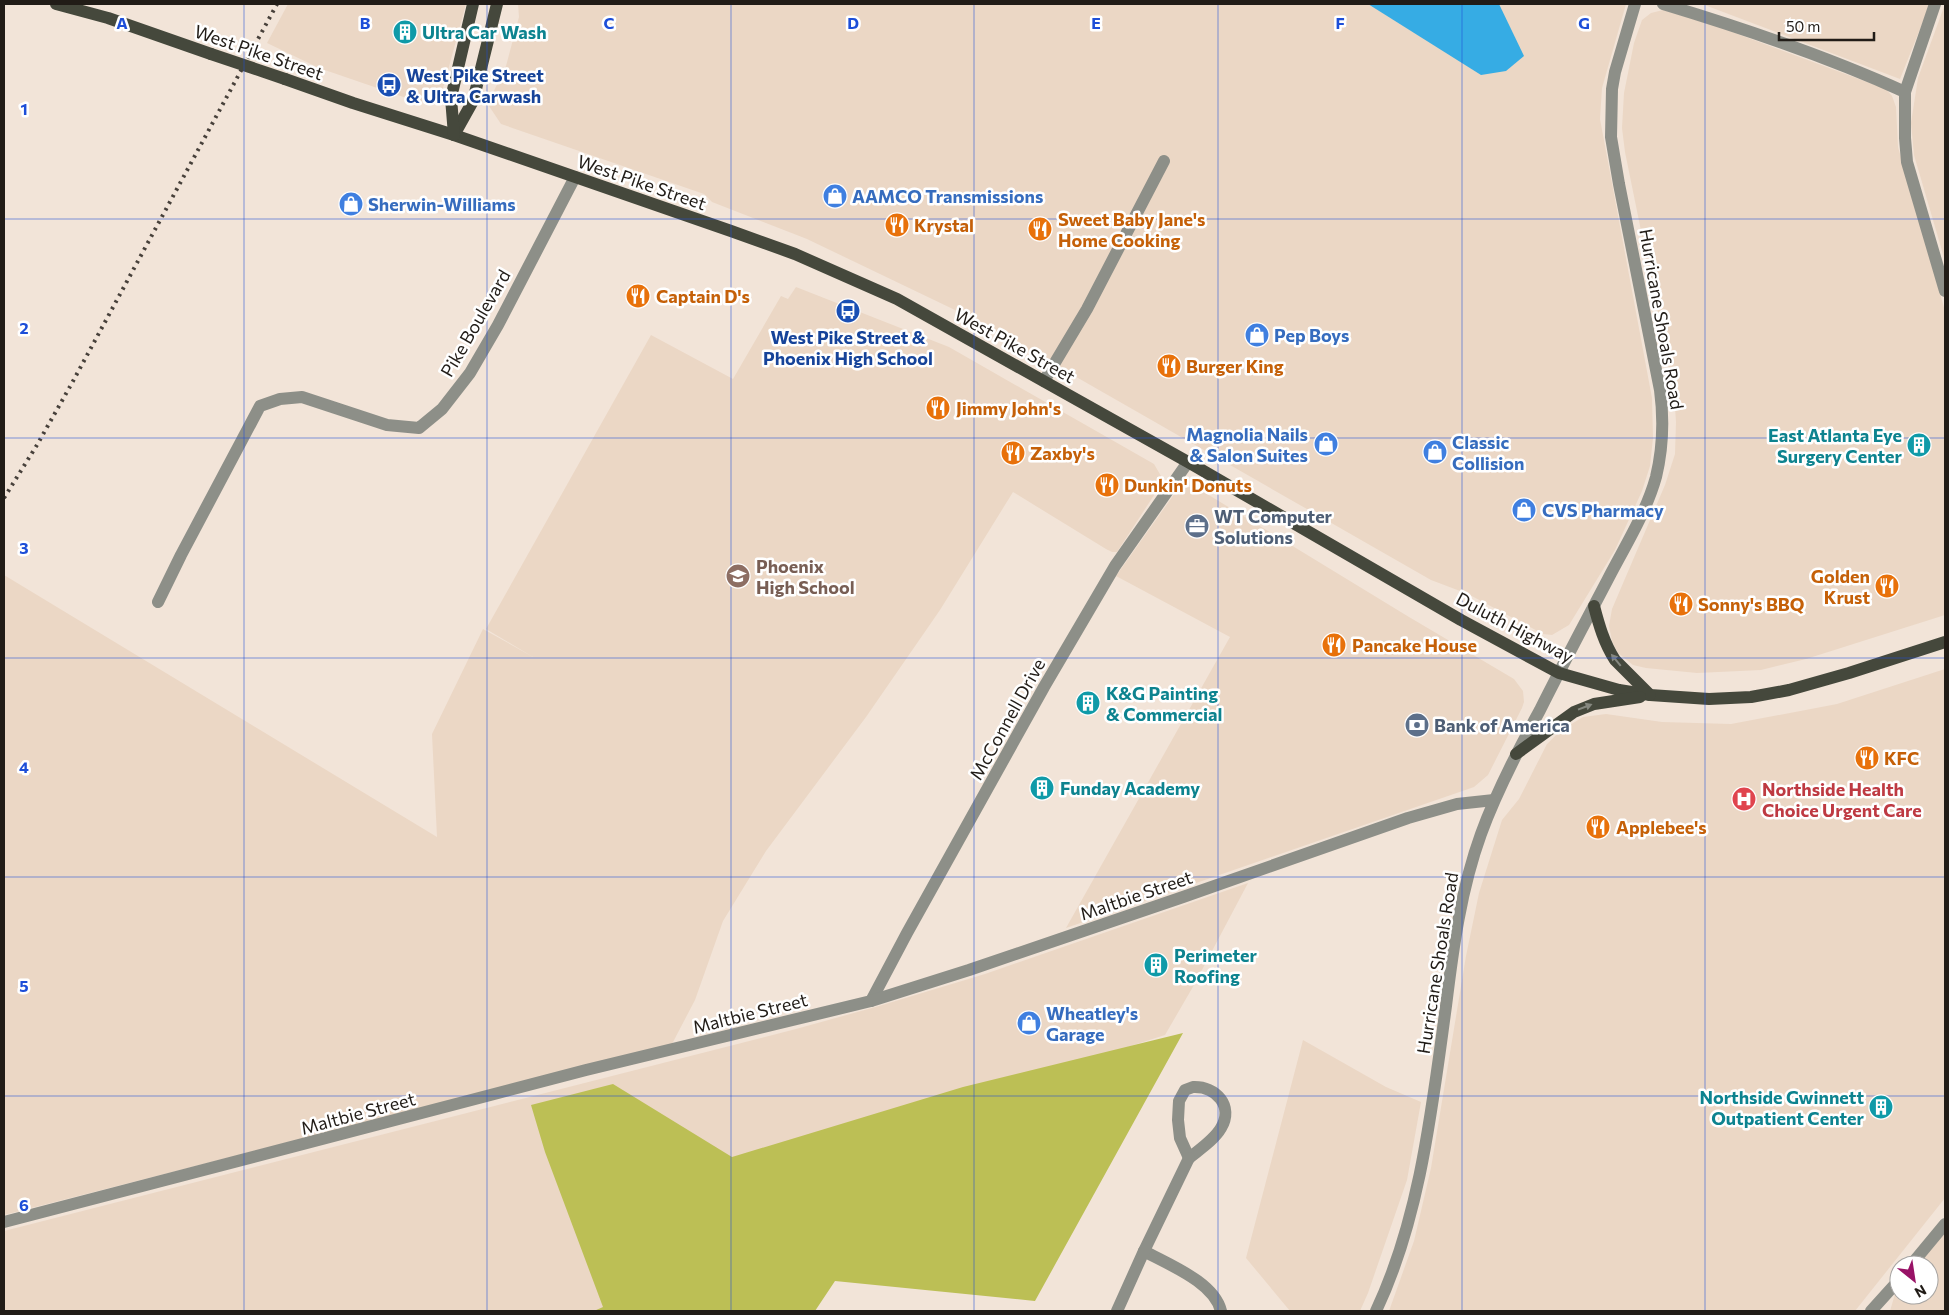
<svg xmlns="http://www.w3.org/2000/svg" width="1949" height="1315" font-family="Commissioner,sans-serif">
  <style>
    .built { fill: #ebd7c5 }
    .forest { fill: #bcbf55 }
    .water { fill: #36ace4 }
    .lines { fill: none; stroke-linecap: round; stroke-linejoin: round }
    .minor { stroke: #8d8f88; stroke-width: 12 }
    .major { stroke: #45483c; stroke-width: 12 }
    .rail { stroke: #47403a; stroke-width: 4; stroke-dasharray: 2.5 5; stroke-linecap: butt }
    .major-bridge { stroke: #45483c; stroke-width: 12 }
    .oneway { fill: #868880 }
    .grid { fill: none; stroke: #1d4ed8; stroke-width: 1; stroke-opacity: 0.55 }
    .labels { text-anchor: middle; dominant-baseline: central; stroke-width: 5; stroke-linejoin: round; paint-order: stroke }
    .culture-label { font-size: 18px; font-weight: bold; fill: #0d838f; stroke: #fff; text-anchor: start }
    .street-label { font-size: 18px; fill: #211c17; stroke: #fff }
    .transit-label { font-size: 18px; font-weight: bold; fill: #164399; stroke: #fff; text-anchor: start }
    .shop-label { font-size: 18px; font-weight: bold; fill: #366cbe; stroke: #fff; text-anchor: start }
    .food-label { font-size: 18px; font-weight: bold; fill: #c56008; stroke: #fff; text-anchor: start }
    .service-label { font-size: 18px; font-weight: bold; fill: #4e5e75; stroke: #fff; text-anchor: start }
    .education-label { font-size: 18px; font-weight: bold; fill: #785e54; stroke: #fff; text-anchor: start }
    .health-label { font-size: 18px; font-weight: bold; fill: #be3a42; stroke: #fff; text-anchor: start }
    .grid-label { font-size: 16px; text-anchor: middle; font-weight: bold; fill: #1d4ed8; stroke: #fff; stroke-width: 5; stroke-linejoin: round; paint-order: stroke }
  </style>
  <rect width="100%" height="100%" fill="#f2e4d8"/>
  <g class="built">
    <path d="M288 4H466L444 85 440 94 433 100 418 102 319 68 267 43Z"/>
    <path d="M518 4H1626L1602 88 1600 119 1652 398 1653 438 1650 466 1642 491 1615 550 1569 625 1552 635 1543 634 1468 594 1431 580 980 322 807 239 712 202 704 194 501 124 489 106 490 99 506 66 519 17Z"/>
    <path d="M1702 4H1930L1900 79Z"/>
    <path d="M1945 4V261L1914 155 1911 123 1918 78Z"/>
    <path d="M1663 10 1719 27 1886 89 1892 96 1896 107 1898 147 1945 311V615L1806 659 1761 670 1697 673 1646 668 1633 665 1618 653 1612 641 1609 626 1612 609 1665 485 1675 454 1676 422 1674 393 1625 152 1622 128 1624 93 1634 43 1642 20 1651 13Z"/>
    <path d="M796 287 949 347 1154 464 1161 476 1160 486 1117 552H1112L1106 549 1013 492 940 610 866 717 766 851 723 921 695 1000 672 1044 4 1215V575L437 837 432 734 483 629 533 657 486 629 651 335 733 379 781 296 788 299Z"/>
    <path d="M1194 486 1409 617 1514 679 1523 691 1524 702 1522 708 1488 775 1474 787 1066 928 1230 637 1116 576 1175 493 1181 489Z"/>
    <path d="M1945 669V1198L1855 1311H1389L1414 1241 1431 1168 1466 956 1479 893 1502 820 1519 799 1547 744 1560 731 1583 717 1606 714 1662 722 1731 724 1837 704Z"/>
    <path d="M1248 883 1194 985 1165 1035 582 1222 617 1311H4V1231L796 1029 879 1006 985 974Z"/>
    <path d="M1303 1040 1386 1087 1421 1102 1407 1180 1368 1293 1360 1311H1290L1246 1258Z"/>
    <path d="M1945 1232V1311H1890L1895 1294 1899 1290V1295H1929V1265H1919Z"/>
  </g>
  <path class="forest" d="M1183 1033 1035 1301 835 1281 815 1311H594L603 1307 545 1152 531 1105 613 1084 732 1157 963 1087Z"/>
  <path class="water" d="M1368 4H1499L1524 56 1506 71 1481 75Z"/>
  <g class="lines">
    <g class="minor">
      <path d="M1663 4C1746 29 1826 56 1905 92"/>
      <path d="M1935 4 1905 92V138L1907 162 1945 291"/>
      <path d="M1044 381 1087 309 1164 161"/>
      <path d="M158 602 181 555 260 406 280 399 302 397 387 425 419 428 442 409 470 373 498 325 575 177"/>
      <path d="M871 1001 907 933 1044 687 1115 566 1188 462"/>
      <path d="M1193 1087C1216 1086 1234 1106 1221 1128 1214 1140 1200 1149 1189 1158L1180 1138 1178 1120 1179 1101 1185 1090Z"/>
      <path d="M4 1222 586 1070 871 1001 969 970 1183 897 1408 818 1457 804 1494 800"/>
      <path d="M1144 1251C1169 1265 1214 1282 1221 1311"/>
      <path d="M1911 1265 1945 1224"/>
      <path d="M1117 1311 1144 1251 1189 1158"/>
      <path d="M1376 1311C1420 1218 1432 1108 1446 1006 1453 948 1461 889 1481 834 1497 790 1518 750 1540 710 1562 666 1585 623 1608 579 1625 546 1646 513 1656 477 1663 448 1664 420 1660 390L1619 184 1611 137 1612 89 1615 72 1635 4"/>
      <path d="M1871 1311 1899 1280"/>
    </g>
    <g class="major">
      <path d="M56 4 108 18 211 54"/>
      <path d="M285 79 353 103 454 135 731 231 795 254 897 299 1188 462 1461 620 1559 673 1619 690 1650 695 1709 699 1751 697 1789 690 1849 673 1945 642"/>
      <path d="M454 135 473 101 497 4"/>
      <path d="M454 135 451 98 473 4"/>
      <path d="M1594 606C1599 625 1604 643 1615 660L1650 695"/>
      <path d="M1516 754 1574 712 1594 704 1640 697"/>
    </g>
    <path class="rail" d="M4 498 37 445 72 383 277 4"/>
    <path class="major-bridge" d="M211 54 285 79"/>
  </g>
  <defs><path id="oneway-solid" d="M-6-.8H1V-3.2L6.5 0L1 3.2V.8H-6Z" transform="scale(1.25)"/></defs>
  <g class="oneway">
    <use href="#oneway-solid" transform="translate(1616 660) rotate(-129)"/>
    <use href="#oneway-solid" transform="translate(1585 707) rotate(-21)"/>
  </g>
  <path class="grid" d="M244 4V1311M487 4V1311M731 4V1311M974 4V1311M1218 4V1311M1462 4V1311M1705 4V1311M4 219H1945M4 438H1945M4 658H1945M4 877H1945M4 1096H1945"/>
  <defs>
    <symbol id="building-disc" viewBox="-11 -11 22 22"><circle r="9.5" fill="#0f9aa8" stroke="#fff"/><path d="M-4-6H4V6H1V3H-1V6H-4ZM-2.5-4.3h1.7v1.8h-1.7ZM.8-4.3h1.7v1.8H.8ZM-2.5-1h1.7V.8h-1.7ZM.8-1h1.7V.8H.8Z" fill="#fff"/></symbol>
    <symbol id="bus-disc" viewBox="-11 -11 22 22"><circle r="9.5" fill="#1a4fb4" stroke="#fff"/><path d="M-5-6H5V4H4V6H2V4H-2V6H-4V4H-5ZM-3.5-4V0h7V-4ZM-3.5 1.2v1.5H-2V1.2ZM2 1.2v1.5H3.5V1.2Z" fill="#fff"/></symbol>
    <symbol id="shop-disc" viewBox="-11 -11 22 22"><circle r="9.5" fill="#3f7fe0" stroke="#fff"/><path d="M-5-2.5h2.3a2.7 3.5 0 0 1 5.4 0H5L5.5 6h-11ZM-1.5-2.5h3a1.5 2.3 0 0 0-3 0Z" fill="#fff"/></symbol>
    <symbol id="restaurant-disc" viewBox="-11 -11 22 22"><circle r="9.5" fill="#e8710a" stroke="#fff"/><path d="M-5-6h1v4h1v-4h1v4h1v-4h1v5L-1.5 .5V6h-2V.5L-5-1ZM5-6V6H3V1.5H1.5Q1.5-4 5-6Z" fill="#fff"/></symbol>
    <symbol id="office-disc" viewBox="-11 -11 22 22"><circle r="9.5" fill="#5c6f8a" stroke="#fff"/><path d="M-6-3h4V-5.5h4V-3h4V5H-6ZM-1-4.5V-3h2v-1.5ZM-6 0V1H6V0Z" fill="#fff"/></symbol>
    <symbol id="school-disc" viewBox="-11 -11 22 22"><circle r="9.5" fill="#8d6e63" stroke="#fff"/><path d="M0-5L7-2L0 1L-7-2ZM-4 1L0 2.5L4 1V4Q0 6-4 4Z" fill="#fff"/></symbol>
    <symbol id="bank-disc" viewBox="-11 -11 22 22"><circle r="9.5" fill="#5c6f8a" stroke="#fff"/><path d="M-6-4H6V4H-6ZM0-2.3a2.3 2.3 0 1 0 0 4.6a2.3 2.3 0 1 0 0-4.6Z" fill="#fff"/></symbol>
    <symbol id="hospital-disc" viewBox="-11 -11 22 22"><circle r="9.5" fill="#e0444e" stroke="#fff"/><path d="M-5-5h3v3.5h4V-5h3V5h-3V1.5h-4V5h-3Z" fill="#fff"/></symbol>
  </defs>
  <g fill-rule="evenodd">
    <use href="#building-disc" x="391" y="18" width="28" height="28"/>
    <use href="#bus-disc" x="375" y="71" width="28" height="28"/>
    <use href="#shop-disc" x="821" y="182" width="28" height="28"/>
    <use href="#shop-disc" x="337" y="190" width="28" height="28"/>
    <use href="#restaurant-disc" x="883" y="211" width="28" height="28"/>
    <use href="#restaurant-disc" x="1026" y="215" width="28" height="28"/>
    <use href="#restaurant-disc" x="624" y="282" width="28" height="28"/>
    <use href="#bus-disc" x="834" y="297" width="28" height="28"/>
    <use href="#shop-disc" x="1243" y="321" width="28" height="28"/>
    <use href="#restaurant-disc" x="1155" y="352" width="28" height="28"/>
    <use href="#restaurant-disc" x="924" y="394" width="28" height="28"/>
    <use href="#shop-disc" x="1312" y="430" width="28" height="28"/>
    <use href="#building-disc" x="1905" y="431" width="28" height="28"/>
    <use href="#shop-disc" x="1421" y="438" width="28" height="28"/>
    <use href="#restaurant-disc" x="999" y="439" width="28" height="28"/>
    <use href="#restaurant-disc" x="1093" y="471" width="28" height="28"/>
    <use href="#shop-disc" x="1510" y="496" width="28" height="28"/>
    <use href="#office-disc" x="1183" y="512" width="28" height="28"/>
    <use href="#school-disc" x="724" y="562" width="28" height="28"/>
    <use href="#restaurant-disc" x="1873" y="572" width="28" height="28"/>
    <use href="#restaurant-disc" x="1667" y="590" width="28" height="28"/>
    <use href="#restaurant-disc" x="1320" y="631" width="28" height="28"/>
    <use href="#building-disc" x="1074" y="689" width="28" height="28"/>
    <use href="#bank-disc" x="1403" y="711" width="28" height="28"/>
    <use href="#restaurant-disc" x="1853" y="744" width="28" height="28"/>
    <use href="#building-disc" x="1028" y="774" width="28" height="28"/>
    <use href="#hospital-disc" x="1730" y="785" width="28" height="28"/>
    <use href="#restaurant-disc" x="1584" y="813" width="28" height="28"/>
    <use href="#building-disc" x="1142" y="951" width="28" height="28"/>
    <use href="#shop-disc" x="1015" y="1009" width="28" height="28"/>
    <use href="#building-disc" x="1867" y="1093" width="28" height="28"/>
  </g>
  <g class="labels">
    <g class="culture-label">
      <text x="422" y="32">Ultra Car Wash</text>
      <text x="1902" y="435" text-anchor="end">East Atlanta Eye<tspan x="1902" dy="21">Surgery Center</tspan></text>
      <text x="1106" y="693">K&amp;G Painting<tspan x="1106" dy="21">&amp; Commercial</tspan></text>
      <text x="1060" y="788">Funday Academy</text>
      <text x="1174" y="955">Perimeter<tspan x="1174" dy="21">Roofing</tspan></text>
      <text x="1864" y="1097" text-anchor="end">Northside Gwinnett<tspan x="1864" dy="21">Outpatient Center</tspan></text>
    </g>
    <g class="street-label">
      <text transform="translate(259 52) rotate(19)">West Pike Street</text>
      <text transform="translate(642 182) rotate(19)">West Pike Street</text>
      <text transform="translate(1662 319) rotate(80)">Hurricane Shoals Road</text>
      <text transform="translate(475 323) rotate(-60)">Pike Boulevard</text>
      <text transform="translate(1015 345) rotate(29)">West Pike Street</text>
      <text transform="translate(1515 627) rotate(28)">Duluth Highway</text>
      <text transform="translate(1007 719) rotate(-61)">McConnell Drive</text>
      <text transform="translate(1136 895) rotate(-19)">Maltbie Street</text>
      <text transform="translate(1437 963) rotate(-81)">Hurricane Shoals Road</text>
      <text transform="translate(750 1013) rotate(-14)">Maltbie Street</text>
      <text transform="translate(358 1113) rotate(-15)">Maltbie Street</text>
    </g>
    <g class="transit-label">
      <text x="406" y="75">West Pike Street<tspan x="406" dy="21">&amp; Ultra Carwash</tspan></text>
      <text x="848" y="337" text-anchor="middle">West Pike Street &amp;<tspan x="848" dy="21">Phoenix High School</tspan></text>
    </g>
    <g class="shop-label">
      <text x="852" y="196">AAMCO Transmissions</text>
      <text x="368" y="204">Sherwin-Williams</text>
      <text x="1274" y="335">Pep Boys</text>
      <text x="1308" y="434" text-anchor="end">Magnolia Nails<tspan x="1308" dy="21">&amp; Salon Suites</tspan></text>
      <text x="1452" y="442">Classic<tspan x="1452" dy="21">Collision</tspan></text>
      <text x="1542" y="510">CVS Pharmacy</text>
      <text x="1046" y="1013">Wheatley's<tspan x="1046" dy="21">Garage</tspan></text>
    </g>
    <g class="food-label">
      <text x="1058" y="219">Sweet Baby Jane's<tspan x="1058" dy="21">Home Cooking</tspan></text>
      <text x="914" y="225">Krystal</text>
      <text x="656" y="296">Captain D's</text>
      <text x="1186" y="366">Burger King</text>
      <text x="956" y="408">Jimmy John's</text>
      <text x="1030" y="453">Zaxby's</text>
      <text x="1124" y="485">Dunkin' Donuts</text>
      <text x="1870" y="576" text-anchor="end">Golden<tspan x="1870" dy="21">Krust</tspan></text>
      <text x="1698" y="604">Sonny's BBQ</text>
      <text x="1352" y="645">Pancake House</text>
      <text x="1884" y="758">KFC</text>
      <text x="1616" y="827">Applebee's</text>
    </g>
    <g class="service-label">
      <text x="1214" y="516">WT Computer<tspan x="1214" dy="21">Solutions</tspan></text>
      <text x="1434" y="725">Bank of America</text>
    </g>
    <g class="education-label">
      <text x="756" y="566">Phoenix<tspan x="756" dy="21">High School</tspan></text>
    </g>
    <g class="health-label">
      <text x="1762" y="789">Northside Health<tspan x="1762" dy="21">Choice Urgent Care</tspan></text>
    </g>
  </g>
  <g class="grid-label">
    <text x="122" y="29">A</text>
    <text x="365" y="29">B</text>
    <text x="609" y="29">C</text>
    <text x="853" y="29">D</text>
    <text x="1096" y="29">E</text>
    <text x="1340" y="29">F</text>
    <text x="1584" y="29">G</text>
    <text x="24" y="115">1</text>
    <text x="24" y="334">2</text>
    <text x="24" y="554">3</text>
    <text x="24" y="773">4</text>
    <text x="24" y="992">5</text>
    <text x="24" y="1211">6</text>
  </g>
  <rect width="1949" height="1315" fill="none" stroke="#211c17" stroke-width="10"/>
  <g transform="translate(1914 1280) rotate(150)"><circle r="24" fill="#ffffff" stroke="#a6a4a2"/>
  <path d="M0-4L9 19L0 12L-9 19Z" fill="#981266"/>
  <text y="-8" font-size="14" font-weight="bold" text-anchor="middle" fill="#211c17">N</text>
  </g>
  <path d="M1779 32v8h95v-8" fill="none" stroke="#211c17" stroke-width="2.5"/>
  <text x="1786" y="32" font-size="15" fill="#211c17" stroke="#ffffff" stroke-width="4" paint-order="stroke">50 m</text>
</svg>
